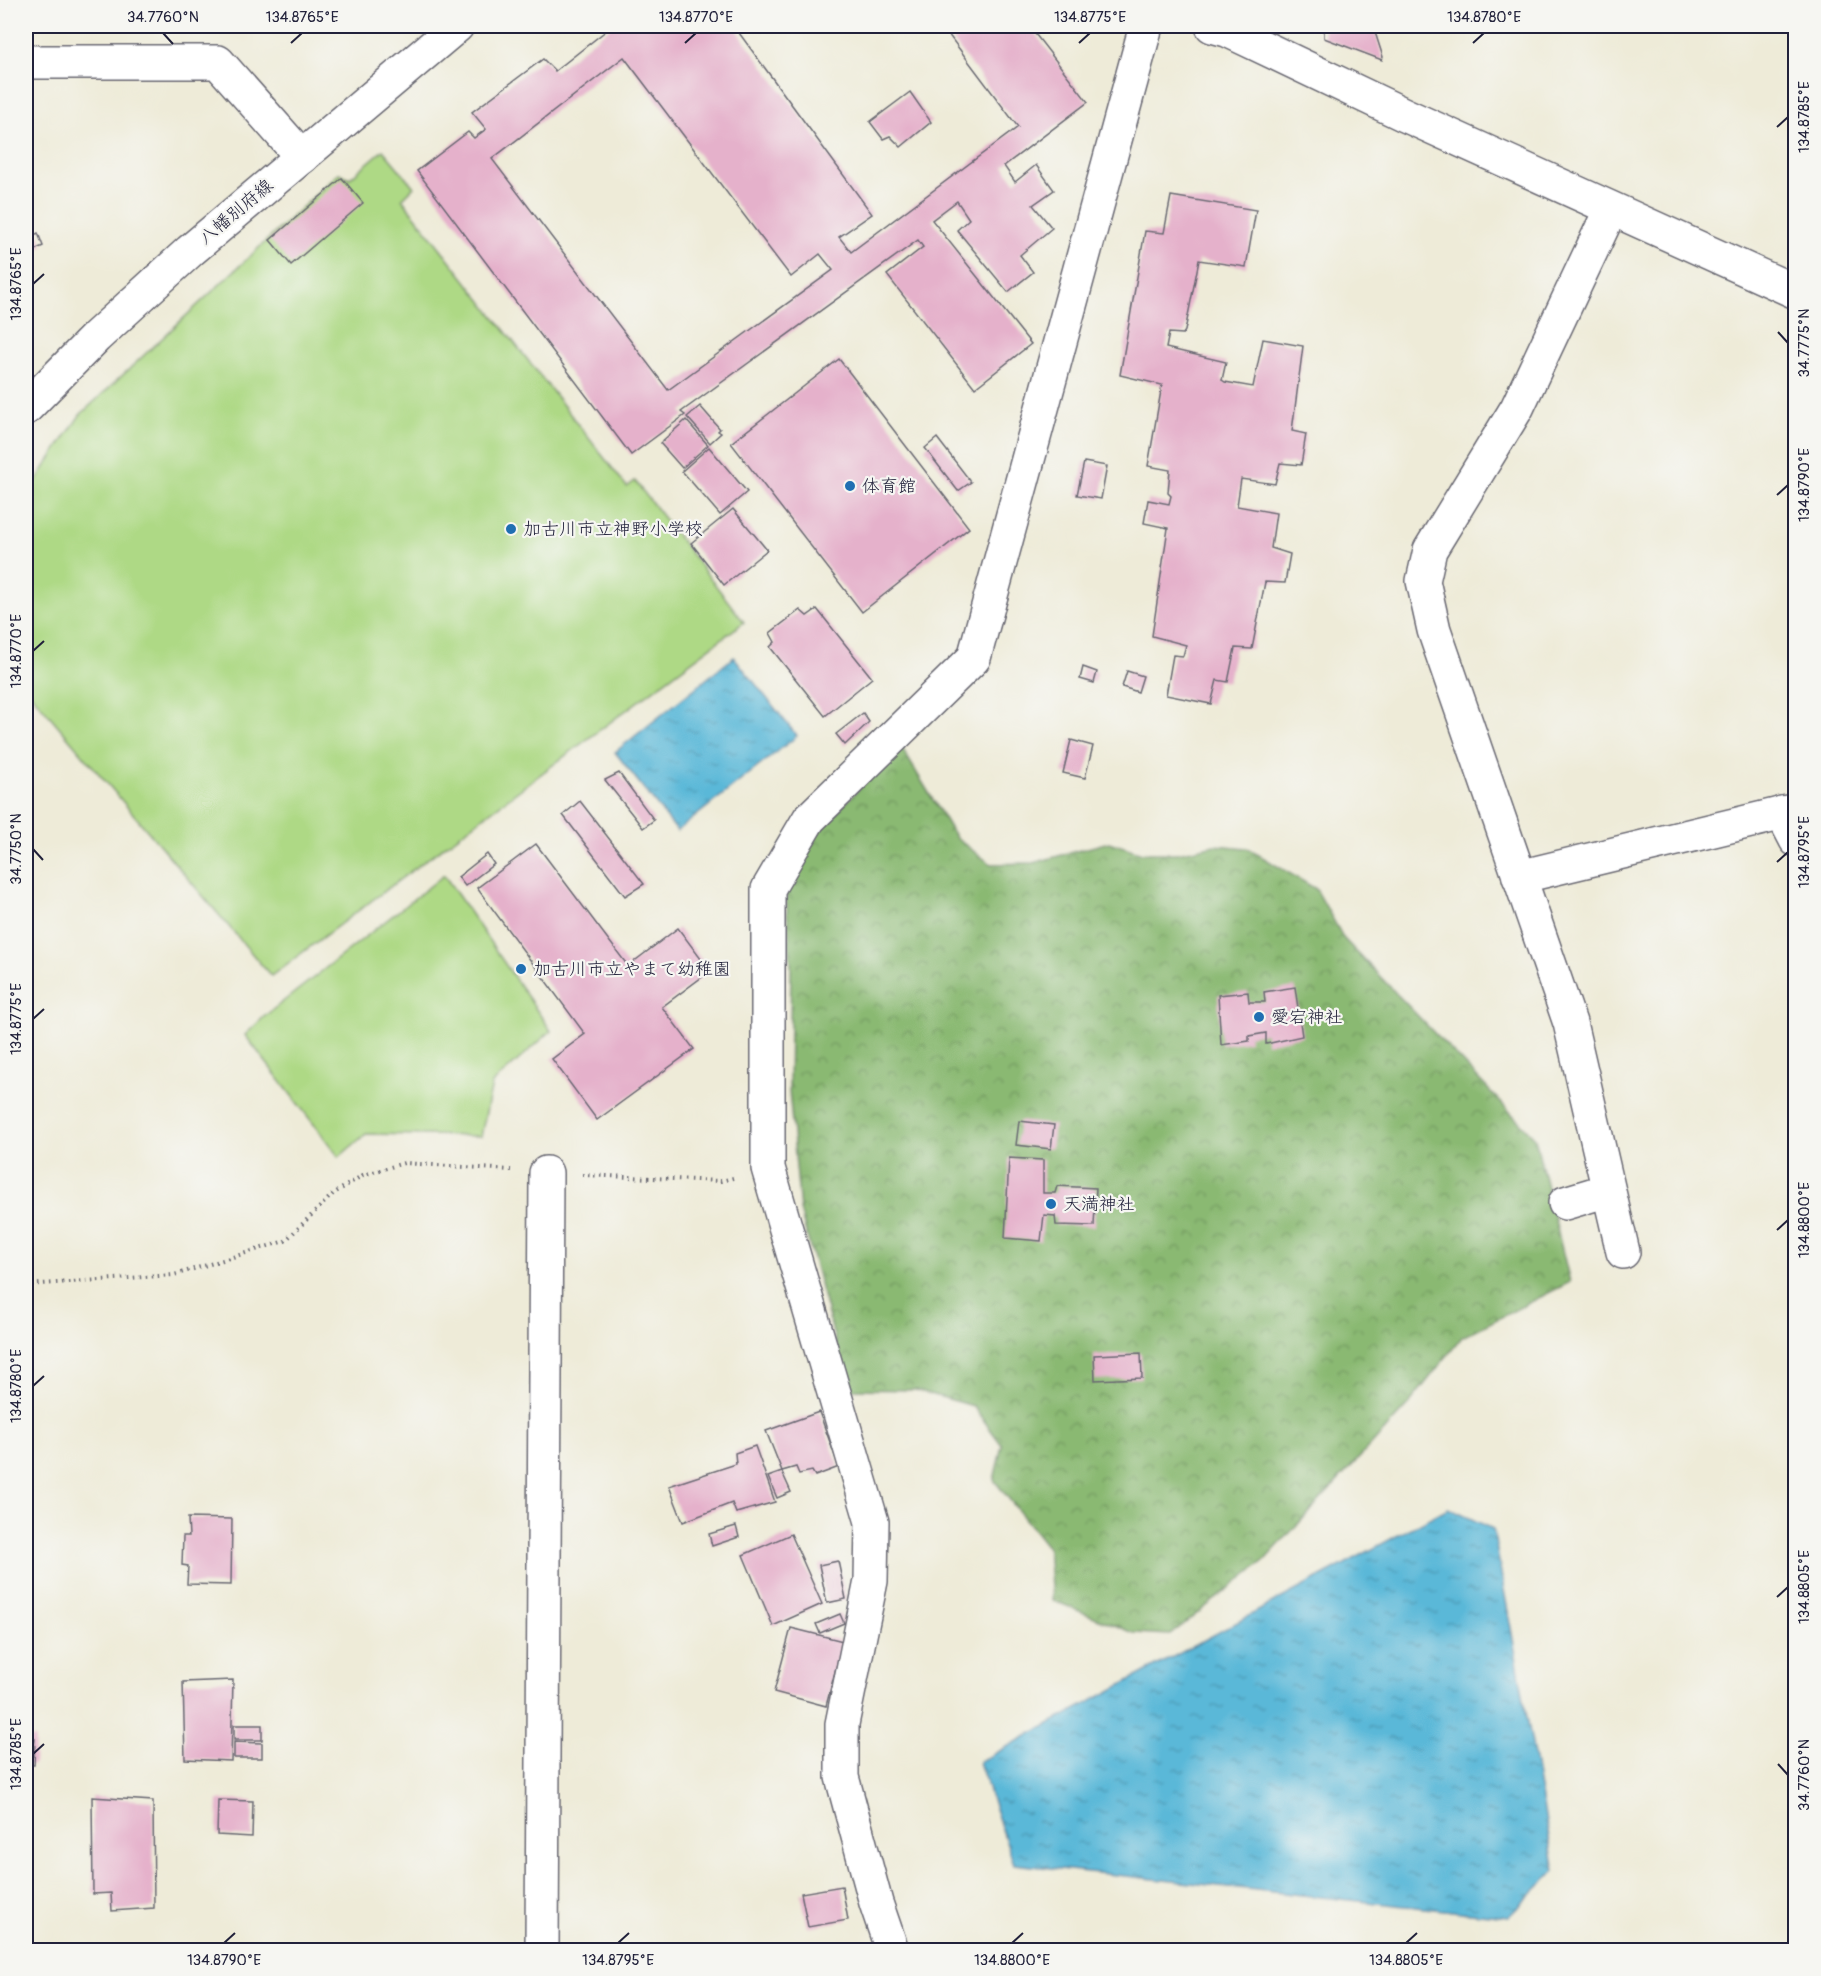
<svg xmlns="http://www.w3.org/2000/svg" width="1821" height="1976" font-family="Pangolin,'Klee One',sans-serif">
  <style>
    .grass { fill: #aed985; stroke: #687e60; stroke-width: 1.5 }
    .forest { fill: url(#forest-crowns); stroke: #566e56; stroke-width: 1.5 }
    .water { fill: url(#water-ripples); stroke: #3e6d8a; stroke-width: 1.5 }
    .building { fill: #e5b1cb; fill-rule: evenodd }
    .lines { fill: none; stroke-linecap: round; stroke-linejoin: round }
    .minor-casing { stroke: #696872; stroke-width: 36 }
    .secondary-casing { stroke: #696872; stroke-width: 36 }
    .path { stroke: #696872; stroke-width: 4; stroke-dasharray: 1.5 4.5; stroke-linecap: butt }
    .minor { stroke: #fff; stroke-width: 33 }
    .secondary { stroke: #fff; stroke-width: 33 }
    .ticks { fill: none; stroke: #22223b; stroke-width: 2 }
    .poi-dot { fill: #1f6fb2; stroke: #f6f6f2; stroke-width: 2 }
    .labels { text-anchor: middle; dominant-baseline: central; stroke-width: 4.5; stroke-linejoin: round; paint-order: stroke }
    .street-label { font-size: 18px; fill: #22223b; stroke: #f6f6f2 }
    .poi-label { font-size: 18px; fill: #22223b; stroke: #f6f6f2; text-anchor: start }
    .neatline { fill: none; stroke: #22223b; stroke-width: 2 }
    .ticks-label { font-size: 15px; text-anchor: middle; fill: #22223b }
  </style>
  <defs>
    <pattern id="forest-crowns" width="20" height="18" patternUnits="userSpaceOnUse" patternTransform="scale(1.5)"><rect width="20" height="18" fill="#8ab972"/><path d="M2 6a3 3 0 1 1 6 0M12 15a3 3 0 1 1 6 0" fill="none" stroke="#70965f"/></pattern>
    <pattern id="water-ripples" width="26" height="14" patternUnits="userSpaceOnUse" patternTransform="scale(1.5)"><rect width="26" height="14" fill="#5ab8d8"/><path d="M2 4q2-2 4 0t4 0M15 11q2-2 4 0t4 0" fill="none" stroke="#4a95b0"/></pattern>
  </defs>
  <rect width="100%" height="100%" fill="#f6f6f2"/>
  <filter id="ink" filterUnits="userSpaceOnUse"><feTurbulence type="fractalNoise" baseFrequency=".0167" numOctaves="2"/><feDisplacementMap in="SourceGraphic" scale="12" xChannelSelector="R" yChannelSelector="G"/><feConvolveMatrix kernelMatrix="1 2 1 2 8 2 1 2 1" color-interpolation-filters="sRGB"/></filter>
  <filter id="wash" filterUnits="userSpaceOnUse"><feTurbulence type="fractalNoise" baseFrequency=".008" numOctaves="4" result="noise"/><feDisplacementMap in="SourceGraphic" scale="24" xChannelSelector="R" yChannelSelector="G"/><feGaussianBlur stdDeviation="1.35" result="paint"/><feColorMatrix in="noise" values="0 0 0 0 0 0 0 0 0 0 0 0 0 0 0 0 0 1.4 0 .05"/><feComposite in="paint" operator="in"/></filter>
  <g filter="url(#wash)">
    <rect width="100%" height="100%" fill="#eeebd8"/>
    <g class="grass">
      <path d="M383 150 414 187 402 199 627 487 635 481 744 622 271 976 26 688V495L80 415 339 173 350 178Z"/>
      <path d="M444 875 551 1031 492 1084 481 1136 366 1134 339 1157 245 1035 266 1015Z"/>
    </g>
    <path class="forest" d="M900 745 956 838 991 864 1033 863 1109 842 1142 853H1178L1215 845 1247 848 1316 889 1344 939 1535 1138 1570 1282 1462 1337 1408 1405 1264 1561 1170 1635 1134 1633 1052 1600 1048 1548 994 1480 1002 1445 973 1406 916 1390 848 1389 800 1210 789 1090 791 966 784 869Z"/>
    <g class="water">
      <path d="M734 657 797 736 677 831 615 752Z"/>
      <path d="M1448 1508 1493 1529 1555 1871 1508 1917 1014 1864 979 1762Z"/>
    </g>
    <g id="blocks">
      <g class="building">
        <path d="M612 26H734L872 214 839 237 851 252 1018 127 942 26H1029L1088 102 1004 166 1015 182 1036 165 1054 190 1033 205 1052 228 1020 255 1033 272 1008 292 957 230 969 219 957 201 932 220 1031 344 975 388 887 275 923 247 918 240 681 412 685 415 631 455 417 171 468 132 474 138 486 129 472 112 543 59 555 71ZM624 57 791 277 820 254 833 270 668 390 492 159Z"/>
        <path d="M1324 26H1373L1383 57 1382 60 1324 38Z"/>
        <path d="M910 92 931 122 901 147 890 136 883 139 870 122Z"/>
        <path d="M342 178 363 203 291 265 270 240Z"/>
        <path d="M1171 196 1256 210 1246 267 1199 260 1185 331 1183 334 1169 333 1166 348 1226 362 1222 380 1225 382 1253 387 1263 339 1303 346 1292 431 1306 434 1301 465 1280 463 1275 484 1241 479 1237 506 1276 513 1271 548 1290 554 1285 583 1265 582 1252 649 1235 648 1228 682 1217 680 1211 704 1166 695 1173 655 1183 656 1186 645 1152 636 1168 528 1144 523 1148 500 1169 504 1171 496 1168 493 1170 470 1148 466 1162 385 1120 375 1145 231 1164 233Z"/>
        <path d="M38 233 43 246 26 254V239Z"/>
        <path d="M839 359 969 528 862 612 731 443Z"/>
        <path d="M700 406 720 429 718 431 721 433 710 443 687 417Z"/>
        <path d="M686 420 708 445 682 468 660 443Z"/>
        <path d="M937 438 971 482 958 491 925 448Z"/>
        <path d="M709 447 747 492 720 515 682 471Z"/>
        <path d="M1084 462 1107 466 1101 499 1077 495Z"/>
        <path d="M733 509 767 550 724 585 691 543Z"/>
        <path d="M817 609 872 678 825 716 770 647 775 642 770 633 800 610 807 616Z"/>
        <path d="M1083 667 1097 672 1094 683 1080 679Z"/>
        <path d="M1127 671 1143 676 1138 692 1122 687Z"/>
        <path d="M863 713 869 722 845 745 836 734Z"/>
        <path d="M1071 740 1093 746 1085 778 1063 773Z"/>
        <path d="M619 773 654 820 643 828 605 780Z"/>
        <path d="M580 801 644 884 625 896 563 815Z"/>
        <path d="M536 844 628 966 678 928 710 971 662 1007 694 1049 597 1120 552 1059 585 1034 477 888Z"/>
        <path d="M487 854 494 864 465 886 458 877Z"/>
        <path d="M1295 987 1302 1036 1266 1044V1033L1249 1036V1041L1221 1045 1218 995 1248 992 1249 1002H1265L1264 992Z"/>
        <path d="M1019 1121 1054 1125 1051 1149 1016 1145Z"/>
        <path d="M1009 1158 1043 1160V1193H1055L1057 1186 1096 1188 1094 1226 1056 1225 1055 1216 1044 1215 1041 1241 1005 1238Z"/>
        <path d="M1141 1353 1142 1378 1095 1380 1094 1355Z"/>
        <path d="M819 1412 839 1467 815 1476 812 1471 799 1474 796 1467 782 1471 766 1431Z"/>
        <path d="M755 1446 775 1502 736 1513 732 1503 683 1522 669 1486 736 1464 735 1453Z"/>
        <path d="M782 1472 791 1492 777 1498 768 1477Z"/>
        <path d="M188 1518 232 1519 231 1585 187 1584 188 1566 182 1565 183 1536H189Z"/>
        <path d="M736 1526 739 1537 712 1546 709 1534Z"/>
        <path d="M791 1534 822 1604 773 1626 743 1555Z"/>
        <path d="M838 1561 846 1599 827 1603 819 1565Z"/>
        <path d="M840 1614 844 1623 820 1633 816 1624Z"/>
        <path d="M791 1628 843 1641 826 1706 774 1692Z"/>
        <path d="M26 1645 31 1646 27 1704H26Z"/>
        <path d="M233 1680 231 1761 185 1759 183 1682Z"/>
        <rect x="234" y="1725" width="28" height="15"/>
        <path d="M35 1738 34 1765H26V1739Z"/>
        <path d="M234 1742 262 1743V1758H234Z"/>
        <path d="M92 1797 153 1801 154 1908 112 1911 111 1893 93 1894Z"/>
        <path d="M218 1800 253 1801 252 1837 217 1835Z"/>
        <path d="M842 1886 848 1920 808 1927 801 1893Z"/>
      </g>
    </g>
  </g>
  <g filter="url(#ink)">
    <use href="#blocks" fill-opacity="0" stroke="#696872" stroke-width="1.5"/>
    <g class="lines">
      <defs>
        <g id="minor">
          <path d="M1212 26 1227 30 1405 115 1796 292"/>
          <path d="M26 62H218L302 157"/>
          <path d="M1611 209 1517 408 1430 550 1423 581 1434 630 1570 1023 1623 1252"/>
          <path d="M1782 813 1796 840"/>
          <path d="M1519 877 1796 810"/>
          <path d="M1565 1203 1608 1190"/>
          <path d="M542 1950 546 1173"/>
          <path d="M892 1950 876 1903 842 1777V1724L871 1581 872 1522 768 1168V889L809 819 974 658 1146 26"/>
        </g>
        <path id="secondary" d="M26 408 96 337 190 251 457 26"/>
      </defs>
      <use href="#minor" class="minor-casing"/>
      <use href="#secondary" class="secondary-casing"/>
      <g class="path">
        <path d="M582 1175 721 1181 733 1178"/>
        <path d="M26 1285 174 1275 285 1241 333 1194 363 1175 404 1163 511 1170"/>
      </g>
      <use href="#minor" class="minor"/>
      <use href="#secondary" class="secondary"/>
    </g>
  </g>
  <path class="ticks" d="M163 33 173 44M291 43 302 33M685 43 696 33M1079 43 1090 33M1473 43 1484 33M1777 127 1788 117M33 284 44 274M1778 332 1788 343M1777 495 1788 485M33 651 44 641M33 849 43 860M1777 862 1788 852M33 1019 44 1009M1777 1230 1788 1220M33 1386 44 1376M1777 1597 1788 1587M33 1754 44 1744M1778 1764 1788 1775M224 1943 235 1933M618 1943 629 1933M1012 1943 1023 1933M1406 1943 1417 1933"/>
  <g class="poi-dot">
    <circle cx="850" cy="486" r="6"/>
    <circle cx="511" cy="529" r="6"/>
    <circle cx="521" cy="969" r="6"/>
    <circle cx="1259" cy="1017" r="6"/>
    <circle cx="1051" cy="1204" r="6"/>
  </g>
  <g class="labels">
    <g class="street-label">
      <text transform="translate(236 212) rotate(-40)">八幡別府線</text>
    </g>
    <g class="poi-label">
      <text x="862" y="486">体育館</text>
      <text x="523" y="529">加古川市立神野小学校</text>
      <text x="533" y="969">加古川市立やまて幼稚園</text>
      <text x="1271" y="1017">愛宕神社</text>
      <text x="1063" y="1204">天満神社</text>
    </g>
  </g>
  <rect width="1821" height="1976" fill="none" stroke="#f6f6f2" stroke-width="66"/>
  <rect x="33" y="33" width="1755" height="1910" class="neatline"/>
  <g class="ticks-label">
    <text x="163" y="22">34.7760°N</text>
    <text x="302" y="22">134.8765°E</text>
    <text x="696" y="22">134.8770°E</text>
    <text x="1090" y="22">134.8775°E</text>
    <text x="1484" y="22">134.8780°E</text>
    <text transform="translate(1804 117) rotate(-90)" y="5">134.8785°E</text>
    <text transform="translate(16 284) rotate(-90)" y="5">134.8765°E</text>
    <text transform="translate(1804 343) rotate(-90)" y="5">34.7775°N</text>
    <text transform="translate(1804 485) rotate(-90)" y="5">134.8790°E</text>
    <text transform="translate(16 651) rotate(-90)" y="5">134.8770°E</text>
    <text transform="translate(16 849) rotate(-90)" y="5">34.7750°N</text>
    <text transform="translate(1804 852) rotate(-90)" y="5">134.8795°E</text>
    <text transform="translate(16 1019) rotate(-90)" y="5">134.8775°E</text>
    <text transform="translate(1804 1220) rotate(-90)" y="5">134.8800°E</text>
    <text transform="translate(16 1386) rotate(-90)" y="5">134.8780°E</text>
    <text transform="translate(1804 1587) rotate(-90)" y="5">134.8805°E</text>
    <text transform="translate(16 1754) rotate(-90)" y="5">134.8785°E</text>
    <text transform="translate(1804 1775) rotate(-90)" y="5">34.7760°N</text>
    <text x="224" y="1965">134.8790°E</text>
    <text x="618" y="1965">134.8795°E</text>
    <text x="1012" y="1965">134.8800°E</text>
    <text x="1406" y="1965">134.8805°E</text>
  </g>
</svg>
